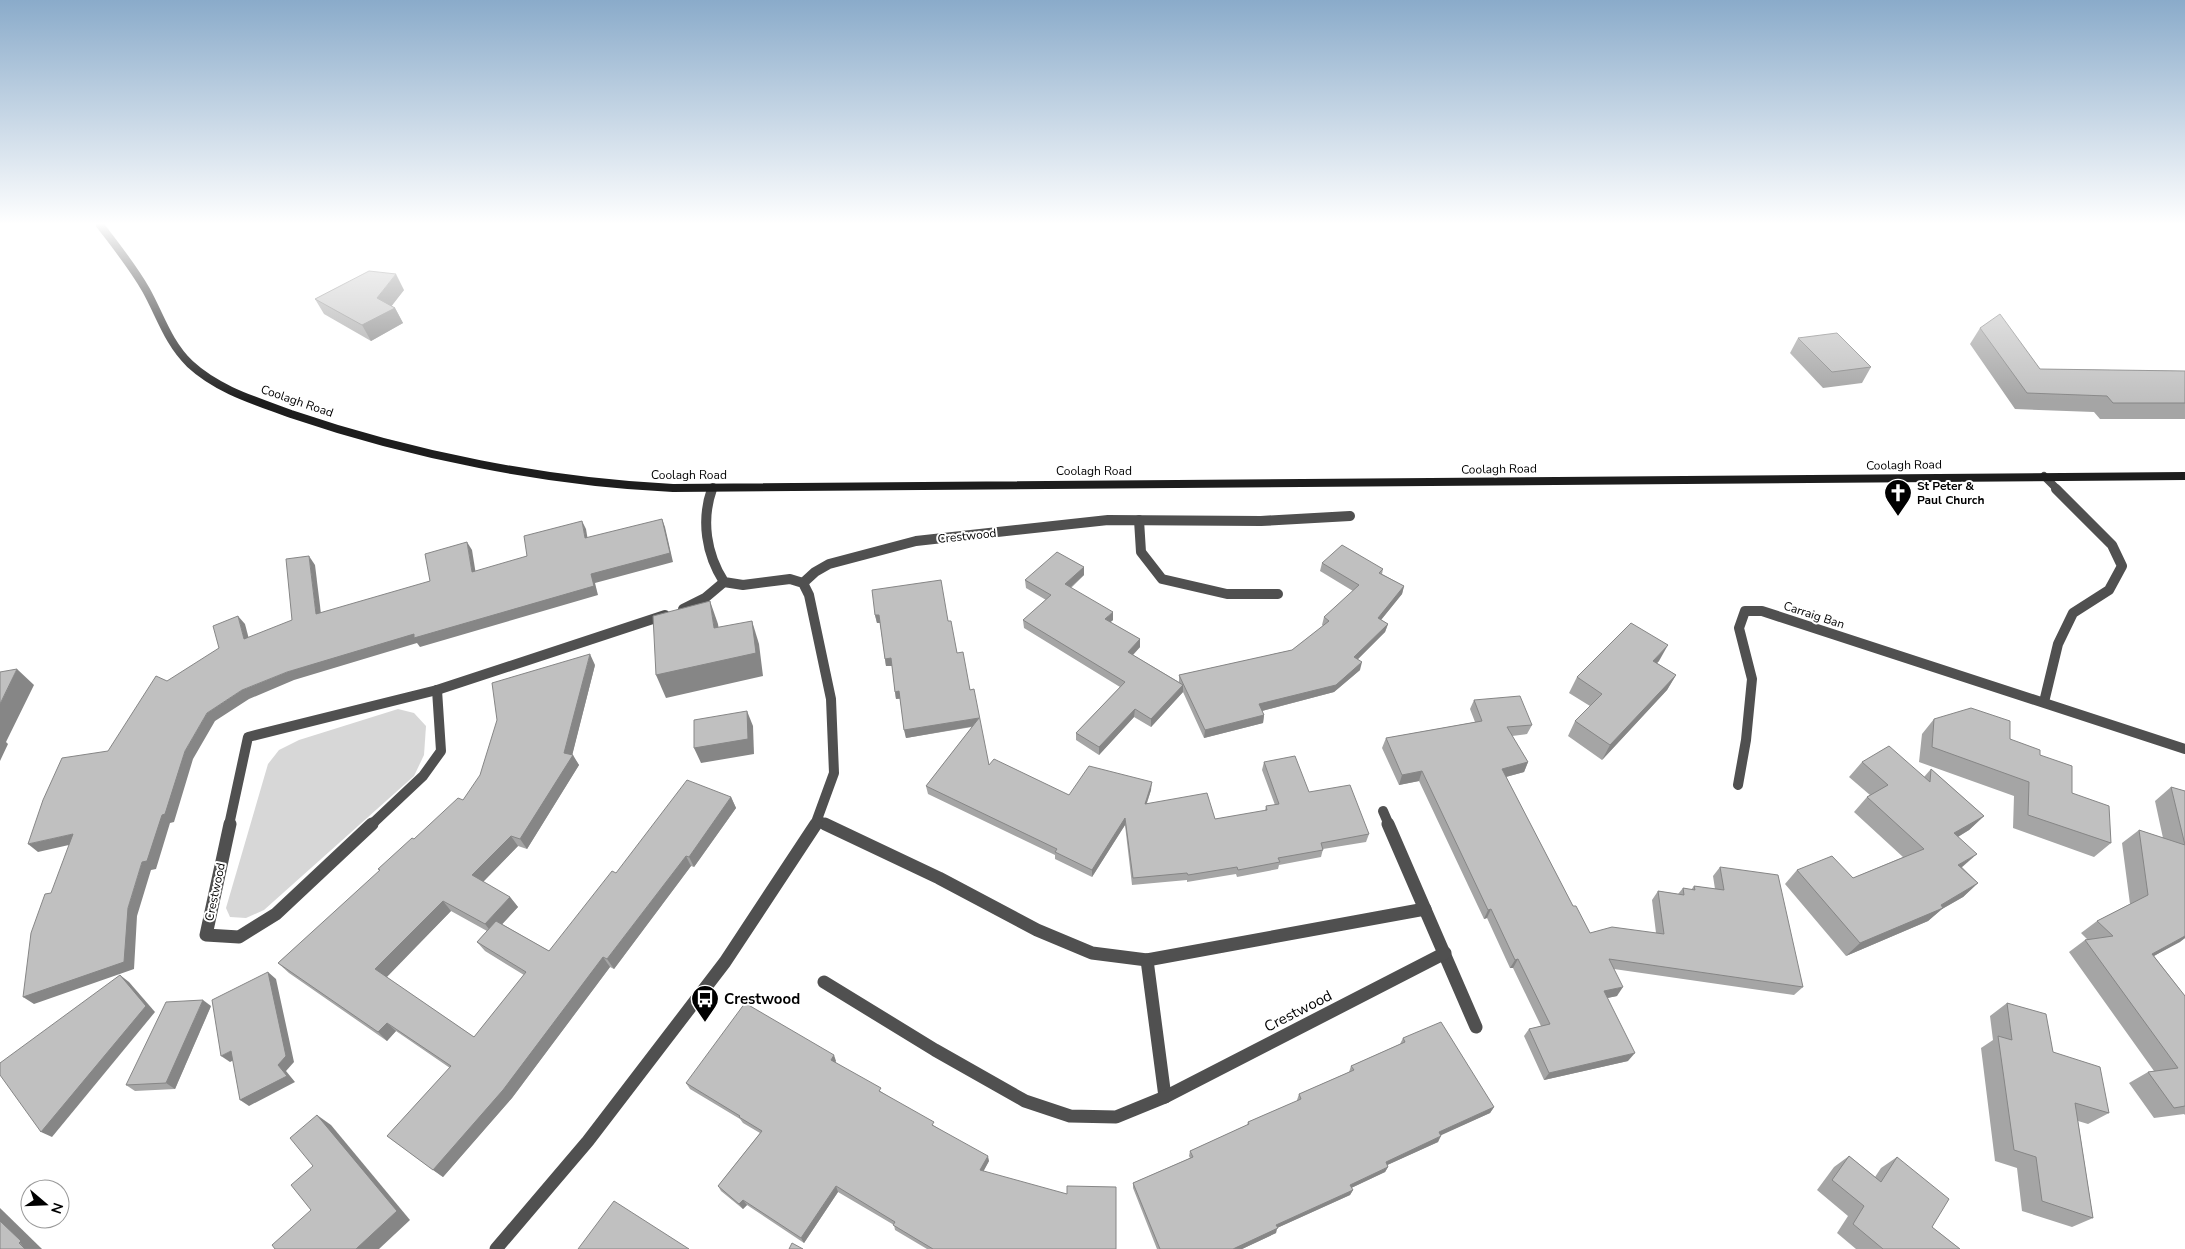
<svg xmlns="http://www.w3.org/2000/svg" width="2185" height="1249" font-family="'Nunito Sans',sans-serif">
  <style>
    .green { fill: #d7d7d7 }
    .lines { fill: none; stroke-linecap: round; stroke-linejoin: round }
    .street-far2 { stroke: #505050; stroke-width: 8 }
    .street-far1 { stroke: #505050; stroke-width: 10 }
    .street { stroke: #505050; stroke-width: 13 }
    .secondary { stroke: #1d1d1d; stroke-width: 8 }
    .wall { fill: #a5a5a5; fill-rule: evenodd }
    .shaded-wall { fill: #868686 }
    .building { fill: #c0c0c0; stroke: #868686 }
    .labels { text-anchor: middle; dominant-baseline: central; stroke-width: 4; stroke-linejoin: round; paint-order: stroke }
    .street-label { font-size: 12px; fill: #000; stroke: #fff }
    .poi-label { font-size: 12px; font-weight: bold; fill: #000; stroke: #fff; text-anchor: start }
    .near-poi-label { font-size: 15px; font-weight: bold; fill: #000; stroke: #fff; text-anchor: start }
    .near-street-label { font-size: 15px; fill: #000; stroke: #fff }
  </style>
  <rect width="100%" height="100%" fill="#fff"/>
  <path class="green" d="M398 709 414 713 426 726 424 755 414 776 264 910 246 918 230 917 226 908 268 764 279 750 299 740Z"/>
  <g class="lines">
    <g class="street-far2">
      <path d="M2044 476 2058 490"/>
      <path d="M712 490 713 487"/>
    </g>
    <g class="street-far1">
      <path d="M712 489C701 520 706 554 724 582L743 585 790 579 803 583 809 595 831 699 834 773 815 825"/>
      <path d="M1139 520 1141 552 1162 579 1227 594H1278"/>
      <path d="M803 583 815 572 829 564 916 541 1108 520 1261 521 1350 516"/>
      <path d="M683 609 705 598 724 582"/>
      <path d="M437 690 665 615"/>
      <path d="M2044 702 2058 644 2073 613 2109 590 2122 566 2112 545 2056 489"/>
      <path d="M1738 785 1746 740 1752 679 1739 628 1745 611H1762L2185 749"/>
      <path d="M1383 811 1389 825"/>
      <path d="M818 820 827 825"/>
      <path d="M229 825 248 737 437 690"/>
      <path d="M371 825 423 776 441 751 437 690"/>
    </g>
    <g class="street">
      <path d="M230 824 206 935 239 937 276 914 372 824"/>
      <path d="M825 824 939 878 1037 930 1092 953 1147 960 1425 909"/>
      <path d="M1388 824 1476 1027"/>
      <path d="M1147 960 1165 1097"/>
      <path d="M824 982 935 1050 1025 1101 1070 1116 1116 1117 1165 1097 1445 953"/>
      <path d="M496 1249 588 1141 725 962 816 824"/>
    </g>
    <path class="secondary" d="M100 225C116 246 133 267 146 290 160 315 168 343 190 364 218 390 256 401 291 414 411 455 547 482 673 488L2185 476"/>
  </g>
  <g class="wall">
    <path d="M404 290 391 306 395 308 403 323 371 341 324 314 315 299Z"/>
    <path d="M1980 328 2040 369 2185 371V419H2100L2094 412 2015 409 1970 344Z"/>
    <path d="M1798 338 1871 367 1862 383 1823 388 1790 353Z"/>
    <path d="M1322 563 1383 569 1382 574 1404 586 1402 594 1381 620 1388 624 1385 632 1358 659 1360 670 1334 692 1262 711 1264 715 1263 723 1204 738 1183 692 1151 727 1134 717 1099 755 1076 740V733L1120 687 1024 628 1023 620 1046 600 1026 588 1025 580 1084 567V575L1071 588 1113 620 1110 622 1140 639V647L1133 655 1179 682V675L1292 650 1323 626 1322 625 1324 617 1353 591 1320 571Z"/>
    <path d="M875 615 948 621 957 653 970 690 989 765 1069 795 1151 790 1147 803 1215 819 1265 811 1266 806 1275 805 1262 770 1264 762 1309 792 1369 834 1366 842 1323 849 1321 857 1279 865 1278 869 1237 877 1236 874 1187 882V880L1132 885 1125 825 1092 877 1055 859V855L928 794 926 786 972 727 906 738 900 699H896L892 666H886L880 623H877Z"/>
    <path d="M1659 661 1657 663 1676 675 1667 690 1602 760 1568 736 1575 721 1590 706 1569 693 1577 677Z"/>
    <path d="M595 665 572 755 579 765 527 849 518 846 483 882 510 897 518 907 502 924 549 951 616 873 731 797 736 808 694 867 691 866 614 969 610 967 512 1098 443 1177 387 1136 450 1068 396 1031 387 1041 289 973 278 963 380 871 378 869 463 800ZM451 911 487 931 477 942 485 951 524 975 474 1037 386 977Z"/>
    <path d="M1474 700 1532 725 1527 734 1512 736 1528 762 1524 772 1506 777 1573 906 1590 933H1656L1652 900 1658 891 1678 894 1683 888 1691 890 1694 886 1715 889 1713 876 1720 867 1803 987 1794 995 1614 969 1617 996 1607 998 1628 1061 1544 1080 1524 1036 1529 1029 1541 1026 1513 968H1510L1487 918 1484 919 1419 781 1399 785 1382 748 1386 738 1475 722 1470 709Z"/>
    <path d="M1934 719 2010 739 2040 755 2072 793 2111 843 2094 857 2013 828 2014 796 1919 762 1922 734Z"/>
    <path d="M1862 762 1924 777 1931 769 1984 816 1969 830 1958 837 1962 867 1978 883 1963 897 1942 909 1928 921 1846 956 1785 884 1797 870 1853 878 1903 857 1854 812 1867 797 1870 795 1849 777Z"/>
    <path d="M2171 787 2185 791V938L2154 956 2185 996V1115L2184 1114 2154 1118 2129 1083 2148 1072 2154 1071 2069 952 2085 940 2087 939 2081 933 2097 921 2130 904 2122 843 2139 830 2163 838 2155 801Z"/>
    <path d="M2007 1003 2109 1113 2088 1124 2078 1121 2093 1218 2072 1227 2022 1211 2017 1168 1995 1161 1981 1048 1993 1040 1990 1016Z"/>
    <path d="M211 1006 175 1089 135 1091 126 1085Z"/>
    <path d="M1403 1038 1494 1107 1490 1113 1440 1135 1438 1142 1387 1165 1388 1167 1385 1172 1351 1188 1353 1190 1350 1195 1277 1228 1276 1233 1242 1249H1157L1133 1188V1183L1190 1158 1189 1156 1190 1151 1247 1125 1248 1122 1297 1101V1100L1299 1094 1349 1072 1351 1066 1400 1044Z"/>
    <path d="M836 1061 835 1062 989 1161 983 1171 1116 1249H927L895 1230 894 1225 838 1192 804 1243 747 1205 743 1209 721 1191 718 1186 760 1133 743 1123 740 1119 690 1089 686 1083Z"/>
    <path d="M1849 1156 1875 1177 1881 1168 1897 1157 1932 1227 1960 1249H1856L1837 1233 1848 1216 1817 1190 1834 1167Z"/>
  </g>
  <g class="shaded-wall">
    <path d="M396 274 404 290 387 312 395 308 403 323 371 341 362 325 377 298Z"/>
    <path d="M662 519 665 527 673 562 595 583 598 595 420 647 417 643 294 680 249 699 215 721 193 759 174 822 170 823 156 869 151 870 137 916 134 969 34 1004 23 997 128 908 142 862 162 815 185 751 207 713 242 690 287 672 591 574Z"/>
    <path d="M582 521 586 529 589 547 585 538Z"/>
    <path d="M467 542 472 550 477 581 472 572Z"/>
    <path d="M309 556 315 565 322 622 316 614Z"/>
    <path d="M1084 567V575L1065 592V584Z"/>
    <path d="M1404 586 1402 594 1376 626 1378 618Z"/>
    <path d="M710 601 718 624 722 651 714 628Z"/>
    <path d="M1113 612V620L1105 627V619Z"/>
    <path d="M875 615H879L880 623H877Z"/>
    <path d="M238 616 245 624 251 647 244 639Z"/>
    <path d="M752 621 759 644 763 676 666 698 656 675Z"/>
    <path d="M1388 624 1385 632 1352 665 1354 657Z"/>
    <path d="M1140 639V647L1128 660V652Z"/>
    <path d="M1668 645 1659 661 1644 676 1653 661Z"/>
    <path d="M590 654 595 665 572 756 573 755 579 765 527 849 520 839 564 753Z"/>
    <path d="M891 658 892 666H886L885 659Z"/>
    <path d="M1362 662 1360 670 1334 692 1258 712 1259 704Z"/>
    <path d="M17 669 34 685 6 742 8 744 0 761V704Z"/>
    <path d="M1676 675 1667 690 1602 760 1610 745Z"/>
    <path d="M1183 685V692L1151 727V719Z"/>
    <path d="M899 691 901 698 896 699 895 692Z"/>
    <path d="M1135 709 1134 717 1099 755V747Z"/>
    <path d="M747 711 753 726 754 754 701 763 694 748Z"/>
    <path d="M1264 715 1263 723 1204 738 1205 730Z"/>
    <path d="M979 718 980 725 906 738 904 730Z"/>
    <path d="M1528 762 1524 772 1498 779 1502 769Z"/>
    <path d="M1422 771 1419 781 1399 785 1402 775Z"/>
    <path d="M1152 782 1151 790 1144 811 1145 804Z"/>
    <path d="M731 797 736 808 694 867 689 857Z"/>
    <path d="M1984 816 1969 830 1939 848 1954 833Z"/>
    <path d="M1125 818V825L1092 877V870Z"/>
    <path d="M73 834 82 842 38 852 28 844Z"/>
    <path d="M511 836 518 846 480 885 472 875Z"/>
    <path d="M1977 854 1961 868 1958 865Z"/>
    <path d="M686 856 691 866 614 969 607 959Z"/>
    <path d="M1978 883 1963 897 1942 909 1928 921 1846 956 1860 943 1941 905Z"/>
    <path d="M510 897 518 907 493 934 485 924Z"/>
    <path d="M443 901 451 911 385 979 375 969Z"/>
    <path d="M1491 909 1487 918 1484 919 1488 910Z"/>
    <path d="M2185 936V938L2180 942 2135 966 2152 954Z"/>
    <path d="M603 957 610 967 512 1098 443 1177 433 1170Z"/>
    <path d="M1518 959 1513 968H1510L1515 960Z"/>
    <path d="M268 972 276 979 294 1062 286 1071 295 1082 249 1106 240 1100 278 1065Z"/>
    <path d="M120 975 129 982 155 1012 52 1137 41 1132Z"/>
    <path d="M1623 987 1617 996 1598 1000 1604 991Z"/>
    <path d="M203 1000 211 1006 175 1089 166 1083Z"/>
    <path d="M387 1023 396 1031 387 1041 378 1032Z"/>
    <path d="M231 1051 240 1057 230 1062 221 1056Z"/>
    <path d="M1635 1053 1628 1061 1544 1080 1549 1073Z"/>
    <path d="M834 1055 836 1061 833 1066 831 1060Z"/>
    <path d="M1494 1107 1490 1113 1435 1138 1439 1132Z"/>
    <path d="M317 1115 331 1125 410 1220 379 1249H356Z"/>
    <path d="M1441 1136 1438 1142 1383 1167 1386 1162Z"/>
    <path d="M988 1156 989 1161 981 1176 980 1170Z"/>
    <path d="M1388 1167 1385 1172 1347 1190 1350 1185Z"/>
    <path d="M836 1186 838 1192 804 1243 801 1238Z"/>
    <path d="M1353 1190 1350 1195 1277 1228 1276 1233 1242 1249H1233L1276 1225Z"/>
    <path d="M743 1200 747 1205 743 1209 739 1204Z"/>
    <path d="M0 1208 42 1249H25L0 1221Z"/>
  </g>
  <g class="building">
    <path d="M369 271 396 274 377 298 395 308 362 325 315 299Z"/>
    <path d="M2000 314 2040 369 2185 371V403H2113L2107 396 2027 393 1980 328Z"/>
    <path d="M1837 333 1871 367 1832 372 1798 338Z"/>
    <path d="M662 519 670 553 591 574 594 586 414 638V634L287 672 242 690 207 713 185 751 165 814 162 815 147 861 142 862 128 908 124 962 23 997 31 933 45 894 51 893 73 834 28 844 43 800 62 758 108 751 156 676 167 681 219 648 213 626 238 616 244 639 292 620 286 559 309 556 316 614 430 581 425 554 467 542 472 572 527 556 524 536 582 521 585 538Z"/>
    <path d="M1342 545 1383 569 1379 573 1404 586 1378 618 1388 624 1354 657 1362 662 1336 685 1259 704 1264 715 1205 730 1179 675 1292 650 1329 621 1324 617 1359 585 1322 563Z"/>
    <path d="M1057 552 1084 567 1065 584 1113 612 1105 619 1140 639 1128 652 1183 685 1151 719 1135 709 1099 747 1076 733 1125 682 1023 620 1051 595 1025 580Z"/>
    <path d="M941 580 948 621H951L957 653 963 652 970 690 974 689 989 765 994 759 1069 795 1089 766 1152 782 1145 804 1207 793 1215 819 1267 810 1266 806 1279 804 1264 762 1295 756 1309 792 1350 785 1369 834 1321 843 1323 850 1278 858 1280 862 1238 870 1237 867 1188 875 1187 873 1133 878 1125 818 1092 870 1055 852 1057 849 926 786 979 718 904 730 899 691 895 692 891 658 885 659 879 615H875L872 590Z"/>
    <path d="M710 601 714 628 752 621 756 653 656 675 653 616Z"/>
    <path d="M1631 623 1668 645 1653 661 1676 675 1610 745 1575 721 1602 694 1577 677Z"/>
    <path d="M590 654 564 753 573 755 520 839 511 836 472 875 510 897 485 924 443 901 375 969 474 1037 526 972 477 942 496 921 549 951 612 871 616 873 687 780 731 797 689 857 686 856 607 959 603 957 503 1090 433 1170 387 1136 451 1066 387 1023 378 1032 278 963 380 870 378 869 412 838 414 839 458 798 463 800 480 775 497 720 492 683Z"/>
    <path d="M17 669 0 704V672Z"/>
    <path d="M1520 696 1532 725 1507 727 1528 762 1502 769 1573 906H1576L1590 933 1612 927 1664 934 1658 891 1684 895 1683 888 1695 890 1694 886 1724 890 1720 867 1778 875 1803 987 1609 959 1623 987 1604 991 1635 1053 1549 1073 1529 1029 1550 1024 1518 959 1515 960 1491 909 1488 910 1422 771 1402 775 1386 738 1482 721 1474 700Z"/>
    <path d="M1971 708 2010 721V739L2040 750V755L2072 766V793L2109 806 2111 843 2028 815 2029 782 1932 747 1934 719Z"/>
    <path d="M747 711 748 739 694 748V720Z"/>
    <path d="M1889 746 1930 782 1931 769 1984 816 1954 833 1977 854 1958 865 1978 883 1941 905 1943 908 1860 943 1797 870 1832 856 1853 878 1924 849 1867 797 1888 785 1862 762Z"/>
    <path d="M2171 787 2185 791V936L2152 954 2185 996V1106L2174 1108 2148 1072 2178 1068 2085 940 2113 936 2097 921 2148 895 2139 830 2185 845Z"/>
    <path d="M268 972 286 1056 278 1065 287 1076 240 1100 231 1051 221 1056 212 1000Z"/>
    <path d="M120 975 146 1006 41 1132 0 1075V1063Z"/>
    <path d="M203 1000 166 1083 126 1085 166 1002Z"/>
    <path d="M745 1003 834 1055 831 1060 881 1088 879 1091 934 1122 932 1125 988 1156 980 1170 1067 1194V1186L1116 1187V1249H933L893 1225 895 1222 836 1186 801 1238 743 1200 739 1204 718 1186 762 1131 739 1117 740 1116 686 1083Z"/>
    <path d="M2007 1003 2046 1014 2053 1052 2100 1067 2109 1113 2075 1103 2093 1218 2042 1201 2036 1157 2014 1150 1998 1036 2012 1040Z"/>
    <path d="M1441 1022 1494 1107 1439 1132 1441 1136 1386 1162 1388 1167 1350 1185 1353 1190 1276 1225 1278 1228 1233 1249H1160L1133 1183 1193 1157 1190 1151 1249 1124 1248 1122 1301 1099 1299 1094 1354 1070 1351 1066 1405 1042 1403 1038Z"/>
    <path d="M317 1115 397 1211 356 1249H275L272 1245 311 1210 291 1185 313 1166 290 1138Z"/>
    <path d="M1849 1156 1881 1182 1897 1157 1949 1199 1932 1227 1960 1249H1883L1853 1224 1864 1206 1832 1180Z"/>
    <path d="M614 1201 689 1249H578Z"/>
    <path d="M0 1221 21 1241 19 1243 25 1249H0Z"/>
    <path d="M792 1243 803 1249H789Z"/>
  </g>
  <linearGradient id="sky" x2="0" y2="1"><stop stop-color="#8aabca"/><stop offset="0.56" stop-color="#fff"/><stop offset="1" stop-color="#fff" stop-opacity="0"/></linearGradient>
  <rect width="2185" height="400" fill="url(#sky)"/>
  <defs>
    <symbol id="church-pin" viewBox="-11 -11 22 30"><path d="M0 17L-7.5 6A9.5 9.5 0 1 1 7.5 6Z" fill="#000" stroke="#fff"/><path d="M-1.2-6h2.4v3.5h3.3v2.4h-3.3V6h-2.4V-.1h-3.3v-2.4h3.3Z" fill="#fff"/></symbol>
    <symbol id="bus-pin" viewBox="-11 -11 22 30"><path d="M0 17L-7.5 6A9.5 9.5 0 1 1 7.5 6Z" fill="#000" stroke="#fff"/><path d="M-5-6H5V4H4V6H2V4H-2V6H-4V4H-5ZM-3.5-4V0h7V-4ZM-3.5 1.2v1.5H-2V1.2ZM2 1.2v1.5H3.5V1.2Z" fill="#fff"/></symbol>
  </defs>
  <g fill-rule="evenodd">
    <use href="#church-pin" x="1882" y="477" width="32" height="43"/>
    <use href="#bus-pin" x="689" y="983" width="32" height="43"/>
  </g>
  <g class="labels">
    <g class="street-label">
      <text transform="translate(297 401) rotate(19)">Coolagh Road</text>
      <text transform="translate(1904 465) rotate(-1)">Coolagh Road</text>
      <text transform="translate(1499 469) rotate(-1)">Coolagh Road</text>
      <text x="1094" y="471">Coolagh Road</text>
      <text x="689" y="475">Coolagh Road</text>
      <text transform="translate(967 536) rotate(-6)">Crestwood</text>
      <text transform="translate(1814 615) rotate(18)">Carraig Ban</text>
      <text transform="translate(215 892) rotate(-78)">Crestwood</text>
    </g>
    <g class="poi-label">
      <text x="1917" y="486">St Peter &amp;<tspan x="1917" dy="14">Paul Church</tspan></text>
    </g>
    <g class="near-poi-label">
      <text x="724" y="999">Crestwood</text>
    </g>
    <g class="near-street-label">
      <text transform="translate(1298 1011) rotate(-27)">Crestwood</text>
    </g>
  </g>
  <g transform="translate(45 1204) rotate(109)"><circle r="24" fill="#ffffff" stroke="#999999"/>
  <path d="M0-4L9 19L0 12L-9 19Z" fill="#000000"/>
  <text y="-8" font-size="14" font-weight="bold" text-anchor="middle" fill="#000000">N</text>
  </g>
</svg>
